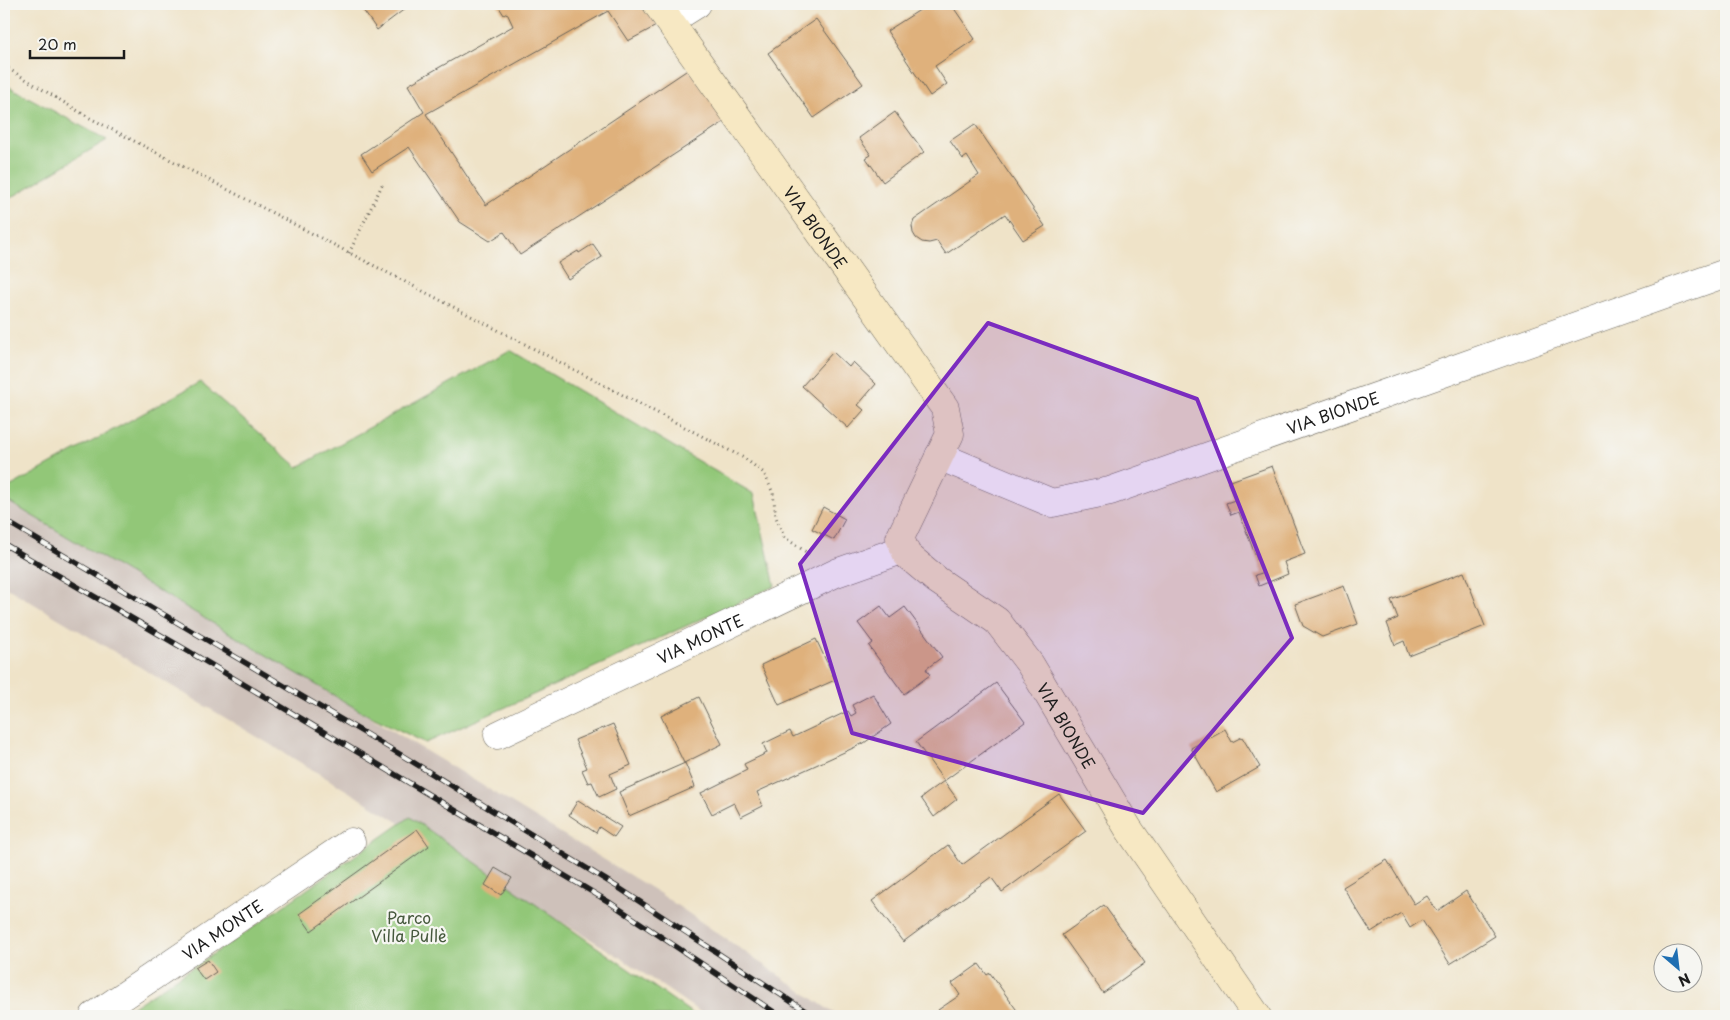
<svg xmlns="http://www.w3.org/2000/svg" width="1730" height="1020" font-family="'Playpen Sans',sans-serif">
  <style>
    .industrial { fill: #cec1ba }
    .green { fill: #92c778; stroke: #57724a }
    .building { fill: #dfb17b }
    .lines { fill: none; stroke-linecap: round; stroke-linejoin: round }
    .street-casing { stroke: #666258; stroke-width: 29 }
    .secondary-casing { stroke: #666258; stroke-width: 29 }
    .path { stroke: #666258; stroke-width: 3; stroke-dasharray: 1 4; stroke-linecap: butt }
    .street { stroke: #fff; stroke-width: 28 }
    .secondary { stroke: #f7e8c3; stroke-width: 28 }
    .rail-casing { stroke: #1c1c1c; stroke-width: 5.5 }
    .rail { stroke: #f6f6f2; stroke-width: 4; stroke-dasharray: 11; stroke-linecap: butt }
    .marked { fill: #7b2cbf; fill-opacity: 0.2; stroke: #7b2cbf; stroke-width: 4; stroke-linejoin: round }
    .labels { text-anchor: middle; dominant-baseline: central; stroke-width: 4.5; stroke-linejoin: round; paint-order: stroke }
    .street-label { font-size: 16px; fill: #1c1c1c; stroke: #f6f6f2 }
    .park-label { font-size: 16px; fill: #45583c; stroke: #f6f6f2 }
  </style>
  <rect width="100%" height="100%" fill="#f6f6f2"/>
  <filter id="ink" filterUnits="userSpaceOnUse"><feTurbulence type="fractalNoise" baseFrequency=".02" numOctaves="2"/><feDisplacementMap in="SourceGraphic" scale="10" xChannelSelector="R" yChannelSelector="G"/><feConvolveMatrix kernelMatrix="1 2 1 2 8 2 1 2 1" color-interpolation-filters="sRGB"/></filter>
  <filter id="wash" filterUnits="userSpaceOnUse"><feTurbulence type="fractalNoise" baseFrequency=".0096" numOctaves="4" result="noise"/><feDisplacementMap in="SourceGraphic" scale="20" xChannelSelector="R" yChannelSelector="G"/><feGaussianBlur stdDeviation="1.12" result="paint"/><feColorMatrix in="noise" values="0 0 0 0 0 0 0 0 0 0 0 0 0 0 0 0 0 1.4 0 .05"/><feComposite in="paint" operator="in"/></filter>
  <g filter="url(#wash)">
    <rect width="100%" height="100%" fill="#efe3c8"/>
    <path class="industrial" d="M4 499 362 712 659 893 838 1016H706L618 956 323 776 4 586Z"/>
    <g class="green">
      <path d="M4 84 107 140 4 202Z"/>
      <path d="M510 350 754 494 775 586 426 743 362 712 4 499V490L200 382 298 467Z"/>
      <path d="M410 817 696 1016H119L242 935Z"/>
    </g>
    <g id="blocks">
      <g class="building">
        <path d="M371 4H403L406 8 377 30 363 10Z"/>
        <path d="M497 4H639L645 11 647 10 658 25 628 41 608 11 426 114 486 205 689 69 727 120 520 255 504 232 490 241 460 222 409 147 372 171 361 154 424 112 408 85 513 26 507 13 504 15Z"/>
        <path d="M929 4H951L975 39 935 66 947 84 930 96 887 31Z"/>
        <path d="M816 19 863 84 814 118 768 53Z"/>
        <path d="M895 112 924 152 883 182 866 158 871 155 859 138Z"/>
        <path d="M975 124 1045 226 1023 240 1005 214 946 254 937 241 929 243 922 242 916 238 913 233 912 226 914 220 979 175 967 156 963 159 950 141Z"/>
        <path d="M593 244 602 257 568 279 558 263 578 251 579 253Z"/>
        <path d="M833 352 849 367 853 362 876 384 858 405 864 410 848 428 802 386Z"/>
        <path d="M1272 466 1305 554 1284 562 1288 574 1259 586 1255 575 1262 573 1239 512 1231 515 1226 503 1235 500 1228 482Z"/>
        <path d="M823 507 845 519 834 540 812 529Z"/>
        <path d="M1464 572 1485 626 1409 656 1404 641 1395 645 1387 623 1398 618 1391 600Z"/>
        <path d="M1344 586 1358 624 1322 637 1303 626 1295 604Z"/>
        <path d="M881 606 890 618 905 607 942 657 926 669 930 675 904 694 869 646 873 643 858 623Z"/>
        <path d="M816 639 835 680 779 705 761 665Z"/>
        <path d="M996 683 1025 722 944 781 916 742Z"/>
        <path d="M873 694 891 724 864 743 757 792 763 806 741 817 734 803 712 814 701 793 747 770 744 764 767 753 763 744 790 731 793 737 848 711 851 716 856 713 852 705Z"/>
        <path d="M699 697 722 744 684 763 661 716Z"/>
        <path d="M613 724 631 765 610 774 616 789 599 797 592 782 588 783 582 770 587 768 575 740Z"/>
        <path d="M1225 729 1232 742 1242 737 1260 767 1216 792 1191 748Z"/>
        <path d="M685 763 695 787 629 816 619 792Z"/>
        <path d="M944 781 957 799 934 817 921 798Z"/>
        <path d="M1059 794 1086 831 1002 892 991 877 903 942 872 901 948 845 962 865Z"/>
        <path d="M578 800 621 827 614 837 599 827 596 833 569 815Z"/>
        <path d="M417 829 429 846 311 931 299 914Z"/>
        <path d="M1387 860 1414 904 1427 896 1437 911 1466 891 1495 936 1450 964 1422 920 1410 928 1401 913 1371 932 1343 887Z"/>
        <path d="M495 868 512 878 501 895 485 885Z"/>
        <path d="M1104 905 1145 963 1103 993 1062 935Z"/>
        <path d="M208 960 216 972 204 980 195 968Z"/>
        <path d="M979 964 987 975 990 973 1021 1016H943L938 1010 960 995 952 983Z"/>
      </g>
    </g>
  </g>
  <g filter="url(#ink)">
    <use href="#blocks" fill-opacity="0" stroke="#666258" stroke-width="1"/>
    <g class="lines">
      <defs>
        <g id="street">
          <path d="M670 21 697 4"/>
          <path id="s1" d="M939 456 1052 503 1110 491 1726 273"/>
          <path id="s2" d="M498 735 836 573 904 549"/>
          <path id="s3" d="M94 1016 351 842"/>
        </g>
        <g id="secondary">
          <path id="s4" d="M657 4 945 408 950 434 900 538 907 555 937 580 997 621 1030 664 1128 828 1257 1016"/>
        </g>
      </defs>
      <use href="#street" class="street-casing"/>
      <use href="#secondary" class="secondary-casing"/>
      <g class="path">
        <path d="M4 66 88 117 744 458 764 473 773 493 776 517 784 537 809 554"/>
        <path d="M349 253 383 183"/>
      </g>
      <use href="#street" class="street"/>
      <use href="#secondary" class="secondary"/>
      <defs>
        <g id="rail">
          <path d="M4 520 403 756 619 888 813 1016"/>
          <path d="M4 544 188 651 609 902 780 1016"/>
        </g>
      </defs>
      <use href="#rail" class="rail-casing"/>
      <use href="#rail" class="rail"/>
    </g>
  </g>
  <path class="marked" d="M988 323 1197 399 1292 638 1143 813 852 733 800 564Z"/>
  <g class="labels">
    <g class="street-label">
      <text stroke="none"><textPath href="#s4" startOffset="274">VIA BIONDE</textPath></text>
      <text stroke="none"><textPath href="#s1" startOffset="418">VIA BIONDE</textPath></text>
      <text stroke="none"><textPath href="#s2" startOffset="224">VIA MONTE</textPath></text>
      <text stroke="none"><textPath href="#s4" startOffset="894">VIA BIONDE</textPath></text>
      <text stroke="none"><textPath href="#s3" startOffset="155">VIA MONTE</textPath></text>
    </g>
    <g class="park-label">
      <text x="409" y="917">Parco<tspan x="409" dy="18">Villa Pullè</tspan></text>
    </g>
  </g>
  <rect width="1730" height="1020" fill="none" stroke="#f6f6f2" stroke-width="20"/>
  <g transform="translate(1678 968) rotate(152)"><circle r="24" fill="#f6f6f2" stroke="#9f9f9c"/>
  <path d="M0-4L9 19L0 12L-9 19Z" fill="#1f6fb2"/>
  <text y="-8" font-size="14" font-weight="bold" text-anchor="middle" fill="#1c1c1c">N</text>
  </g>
  <path d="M30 50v8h94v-8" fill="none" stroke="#1c1c1c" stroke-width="2.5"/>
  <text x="38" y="50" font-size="15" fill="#1c1c1c" stroke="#f6f6f2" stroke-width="4" paint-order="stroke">20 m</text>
</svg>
